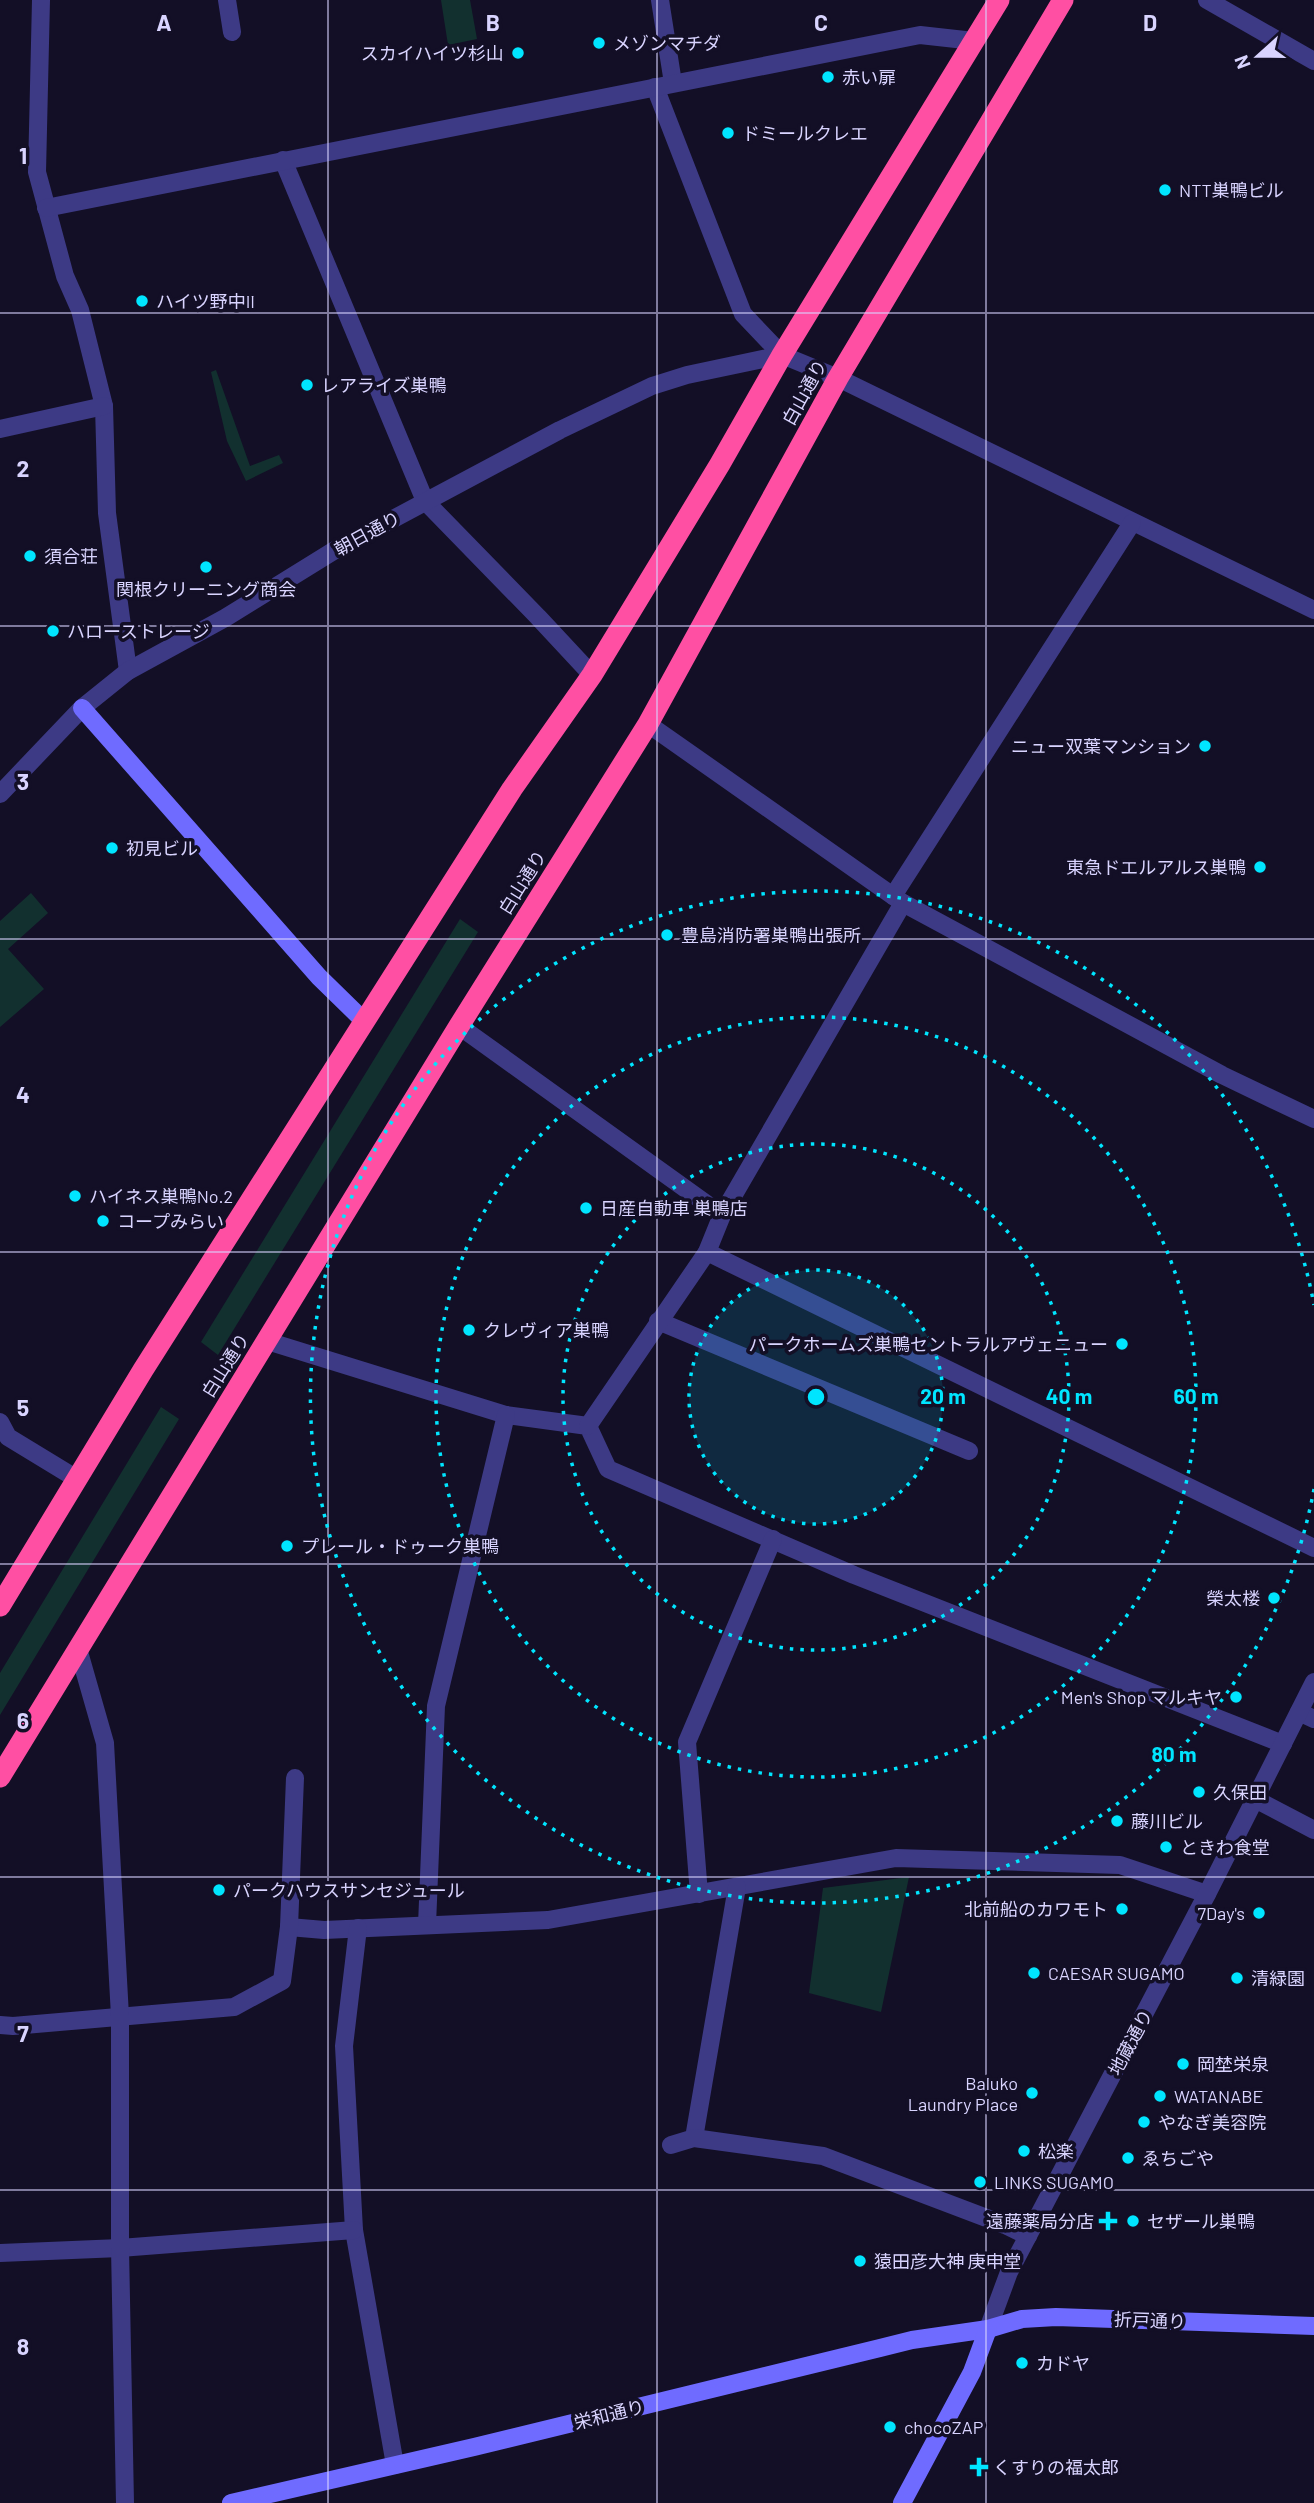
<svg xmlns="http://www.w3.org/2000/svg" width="1314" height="2503" font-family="Barlow,'Noto Sans JP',sans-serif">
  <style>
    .green { fill: #12302f }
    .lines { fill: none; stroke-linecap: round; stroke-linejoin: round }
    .lane { stroke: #3d3a85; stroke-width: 18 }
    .street { stroke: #3d3a85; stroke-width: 18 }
    .secondary { stroke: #6f6bff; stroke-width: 18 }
    .highway { stroke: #ff4fa3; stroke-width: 21 }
    .grid { fill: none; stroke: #d9d4ff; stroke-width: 2; stroke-opacity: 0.55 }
    .ring { fill: none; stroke: #00e5ff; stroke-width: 3.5; stroke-dasharray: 3.5 7 }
    .poi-dot { fill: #00e5ff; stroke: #130f26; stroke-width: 2.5 }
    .labels { text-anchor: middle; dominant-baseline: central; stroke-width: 7; stroke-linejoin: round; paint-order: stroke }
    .poi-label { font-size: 18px; fill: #d9d4ff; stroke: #130f26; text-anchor: start }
    .street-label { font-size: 18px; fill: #d9d4ff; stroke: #130f26 }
    .grid-label { font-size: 23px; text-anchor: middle; font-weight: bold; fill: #d9d4ff; stroke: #130f26; stroke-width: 7; stroke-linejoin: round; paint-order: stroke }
    .centre { fill: #00e5ff; stroke: #130f26; stroke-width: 3.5 }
    .ring-label { font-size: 21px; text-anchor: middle; font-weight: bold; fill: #00e5ff; stroke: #130f26; stroke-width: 7; stroke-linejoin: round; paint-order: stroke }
  </style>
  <rect width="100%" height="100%" fill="#130f26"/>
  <g class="green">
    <path d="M441 0H470L477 39 448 45Z"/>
    <path d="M216 370 250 466 279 455 283 463 246 481 227 441 211 372Z"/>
    <path d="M31 893 48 913 8 949 44 989 0 1027V921Z"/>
    <path d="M460 919 478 932 218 1355 201 1342Z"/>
    <path d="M161 1407 179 1419 0 1715V1673Z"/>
    <path d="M909 1877 881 2012 809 1993 823 1888Z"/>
  </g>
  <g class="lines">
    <g class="lane">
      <path d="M227 0 232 32"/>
      <path d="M1207 0 1314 61"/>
      <path d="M658 1321 969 1451"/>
      <path d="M267 1341 506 1415 588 1426 608 1469 854 1575 1283 1744"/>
      <path d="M0 1422 8 1437 77 1479"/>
      <path d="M588 1426 707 1252"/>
      <path d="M1299 1712 1314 1719"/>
      <path d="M1255 1799 1314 1830"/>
      <path d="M699 1894 687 1742 773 1539"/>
      <path d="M427 1925 436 1706 506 1415"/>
      <path d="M289 1927 324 1930 548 1920 896 1858 1120 1865 1207 1894"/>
      <path d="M358 1928 344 2046 354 2230 395 2465"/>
      <path d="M0 2025 13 2026 234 2007 282 1981 289 1927 295 1778"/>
      <path d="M694 2138 737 1887"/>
      <path d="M671 2145 694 2138 823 2156 1005 2225 1028 2236"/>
      <path d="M0 2253 120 2248 354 2230"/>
    </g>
    <g class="street">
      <path d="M41 0 37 172 65 276 80 310 104 406 107 513 128 671"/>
      <path d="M660 0 673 83"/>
      <path d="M655 87 743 314 782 355 838 378 1314 610"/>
      <path d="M283 160 425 501 538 617 592 675"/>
      <path d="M46 208 920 35 974 41"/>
      <path d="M0 429 104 406"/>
      <path d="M648 724 903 903 1222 1075 1314 1119"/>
      <path d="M0 794 82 708 128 671 225 618 335 550 560 430 652 386 687 375 782 355"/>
      <path d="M893 896 1132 523"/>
      <path d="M903 903 722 1215 707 1252 1314 1548"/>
      <path d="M459 1026 722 1215"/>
      <path d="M79 1652 105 1743 120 2016V2248L125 2503"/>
      <path d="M988 2329 1009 2272 1207 1894 1314 1682"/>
    </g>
    <g class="secondary">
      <path d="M82 708 319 977 365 1022"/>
      <path d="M231 2503 474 2447 880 2348 912 2340 988 2329 1022 2319 1056 2317 1314 2326"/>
      <path d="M902 2503 972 2372 988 2329"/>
    </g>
    <g class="highway">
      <path d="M0 1606 143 1370 512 789 592 675 720 464 782 355 999 0"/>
      <path d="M0 1777 459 1026 648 724 838 378 1063 0"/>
    </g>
  </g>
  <path class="grid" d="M328 0V2503M657 0V2503M986 0V2503M0 313H1314M0 626H1314M0 939H1314M0 1252H1314M0 1564H1314M0 1877H1314M0 2190H1314"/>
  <circle cx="816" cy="1397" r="127" fill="#00e5ff" fill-opacity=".12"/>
  <g class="ring">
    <circle cx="816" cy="1397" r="127"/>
    <circle cx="816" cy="1397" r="253"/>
    <circle cx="816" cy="1397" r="380"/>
    <path d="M1314 1489A506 506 0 1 1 1314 1305"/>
  </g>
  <g class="poi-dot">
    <circle cx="599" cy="43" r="7"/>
    <circle cx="518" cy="53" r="7"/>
    <circle cx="828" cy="77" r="7"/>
    <circle cx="728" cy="133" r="7"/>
    <circle cx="1165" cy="190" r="7"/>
    <circle cx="142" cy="301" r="7"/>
    <circle cx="307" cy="385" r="7"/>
    <circle cx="30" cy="556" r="7"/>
    <circle cx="206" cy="567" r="7"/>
    <circle cx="53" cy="631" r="7"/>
    <circle cx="1205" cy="746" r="7"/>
    <circle cx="112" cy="848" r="7"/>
    <circle cx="1260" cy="867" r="7"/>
    <circle cx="667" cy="935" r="7"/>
    <circle cx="75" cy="1196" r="7"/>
    <circle cx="586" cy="1208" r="7"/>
    <circle cx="103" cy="1221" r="7"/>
    <circle cx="469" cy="1330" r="7"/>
    <circle cx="1122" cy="1344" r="7"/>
    <circle cx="287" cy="1546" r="7"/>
    <circle cx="1274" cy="1598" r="7"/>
    <circle cx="1236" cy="1697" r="7"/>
    <circle cx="1199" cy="1792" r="7"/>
    <circle cx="1117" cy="1821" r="7"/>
    <circle cx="1166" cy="1847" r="7"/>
    <circle cx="219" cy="1890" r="7"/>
    <circle cx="1122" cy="1909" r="7"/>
    <circle cx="1259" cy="1913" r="7"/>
    <circle cx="1034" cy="1973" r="7"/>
    <circle cx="1237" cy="1978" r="7"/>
    <circle cx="1183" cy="2064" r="7"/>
    <circle cx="1032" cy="2093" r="7"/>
    <circle cx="1160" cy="2096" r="7"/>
    <circle cx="1144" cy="2122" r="7"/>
    <circle cx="1024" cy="2151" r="7"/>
    <circle cx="1128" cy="2158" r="7"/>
    <circle cx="980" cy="2182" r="7"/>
    <path d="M1104.5 2210.5h7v7h7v7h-7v7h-7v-7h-7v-7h7z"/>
    <circle cx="1133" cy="2221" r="7"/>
    <circle cx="860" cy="2261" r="7"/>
    <circle cx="1022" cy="2363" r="7"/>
    <circle cx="890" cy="2427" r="7"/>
    <path d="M975.5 2456.5h7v7h7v7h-7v7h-7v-7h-7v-7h7z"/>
  </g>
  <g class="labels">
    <g class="poi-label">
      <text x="613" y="43">メゾンマチダ</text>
      <text x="504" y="53" text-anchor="end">スカイハイツ杉山</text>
      <text x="842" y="77">赤い扉</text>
      <text x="742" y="133">ドミールクレエ</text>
      <text x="1179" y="190">NTT巣鴨ビル</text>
      <text x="156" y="301">ハイツ野中II</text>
      <text x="321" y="385">レアライズ巣鴨</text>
      <text x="44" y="556">須合荘</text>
      <text x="206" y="589" text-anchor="middle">関根クリーニング商会</text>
      <text x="67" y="631">ハローストレージ</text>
      <text x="1191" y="746" text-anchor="end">ニュー双葉マンション</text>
      <text x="126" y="848">初見ビル</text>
      <text x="1246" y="867" text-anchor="end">東急ドエルアルス巣鴨</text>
      <text x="681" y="935">豊島消防署巣鴨出張所</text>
      <text x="89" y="1196">ハイネス巣鴨No.2</text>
      <text x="600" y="1208">日産自動車 巣鴨店</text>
      <text x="117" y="1221">コープみらい</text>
      <text x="483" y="1330">クレヴィア巣鴨</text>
      <text x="1108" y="1344" text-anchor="end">パークホームズ巣鴨セントラルアヴェニュー</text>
      <text x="301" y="1546">プレール・ドゥーク巣鴨</text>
      <text x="1260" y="1598" text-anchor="end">榮太楼</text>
      <text x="1222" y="1697" text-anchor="end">Men's Shop マルキヤ</text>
      <text x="1213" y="1792">久保田</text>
      <text x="1131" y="1821">藤川ビル</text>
      <text x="1180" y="1847">ときわ食堂</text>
      <text x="233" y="1890">パークハウスサンセジュール</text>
      <text x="1108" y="1909" text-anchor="end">北前船のカワモト</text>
      <text x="1245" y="1913" text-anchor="end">7Day's</text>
      <text x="1048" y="1973">CAESAR SUGAMO</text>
      <text x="1251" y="1978">清緑園</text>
      <text x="1197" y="2064">岡埜栄泉</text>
      <text x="1018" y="2083" text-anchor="end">Baluko<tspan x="1018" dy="21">Laundry Place</tspan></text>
      <text x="1174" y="2096">WATANABE</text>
      <text x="1158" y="2122">やなぎ美容院</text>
      <text x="1038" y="2151">松楽</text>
      <text x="1142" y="2158">ゑちごや</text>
      <text x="994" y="2182">LINKS SUGAMO</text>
      <text x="1094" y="2221" text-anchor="end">遠藤薬局分店</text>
      <text x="1147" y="2221">セザール巣鴨</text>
      <text x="874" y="2261">猿田彦大神 庚申堂</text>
      <text x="1036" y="2363">カドヤ</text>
      <text x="904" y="2427">chocoZAP</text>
      <text x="993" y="2467">くすりの福太郎</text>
    </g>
    <g class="street-label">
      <text transform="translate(804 392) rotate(-61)">白山通り</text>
      <text transform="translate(367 533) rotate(-29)">朝日通り</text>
      <text transform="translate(522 882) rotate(-58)">白山通り</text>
      <text transform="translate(225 1365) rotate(-58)">白山通り</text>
      <text transform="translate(1130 2042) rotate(-62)">地蔵通り</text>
      <text transform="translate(1150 2320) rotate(2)">折戸通り</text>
      <text transform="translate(609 2414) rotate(-14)">栄和通り</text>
    </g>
  </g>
  <g class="grid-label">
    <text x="164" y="31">A</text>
    <text x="493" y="31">B</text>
    <text x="821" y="31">C</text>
    <text x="1150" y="31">D</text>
    <text x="23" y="164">1</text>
    <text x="23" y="477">2</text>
    <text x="23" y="790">3</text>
    <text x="23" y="1103">4</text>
    <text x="23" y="1416">5</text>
    <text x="23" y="1729">6</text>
    <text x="23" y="2042">7</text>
    <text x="23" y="2355">8</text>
  </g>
  <circle cx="816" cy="1397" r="10" class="centre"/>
  <g class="ring-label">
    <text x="943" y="1404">20 m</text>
    <text x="1069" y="1404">40 m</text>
    <text x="1196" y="1404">60 m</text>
    <text x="1174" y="1762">80 m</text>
  </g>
  <g transform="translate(1258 56) rotate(249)" stroke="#130f26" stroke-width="5" paint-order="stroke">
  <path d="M0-5L12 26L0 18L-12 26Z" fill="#d9d4ff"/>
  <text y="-10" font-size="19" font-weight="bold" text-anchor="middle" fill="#d9d4ff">N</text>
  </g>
</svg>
